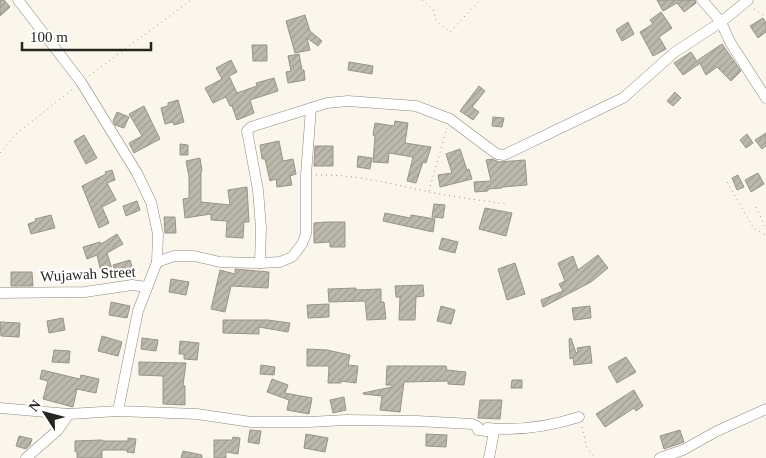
<svg xmlns="http://www.w3.org/2000/svg" width="766" height="458" font-family="Georgia,serif">
  <style>
    .building { fill: url(#building-hatch); stroke: #989489 }
    .lines { fill: none; stroke-linecap: round; stroke-linejoin: round }
    .minor-casing { stroke: #8c887e; stroke-width: 11 }
    .path { stroke: #99958d; stroke-width: 1; stroke-dasharray: 1 4; stroke-linecap: butt }
    .minor { stroke: #fff; stroke-width: 10 }
    .labels { text-anchor: middle; dominant-baseline: central; stroke-width: 4.5; stroke-linejoin: round; paint-order: stroke }
    .street-label { font-size: 15px; fill: #262520; stroke: #fff }
  </style>
  <defs>
    <pattern id="building-hatch" width="6" height="6" patternUnits="userSpaceOnUse" patternTransform="scale(1.25)"><rect width="6" height="6" fill="#bcb8ad"/><path d="M-1 1l2-2M0 6l6-6M5 7l2-2" fill="none" stroke="#a19e95"/></pattern>
  </defs>
  <rect width="100%" height="100%" fill="#fbf6eb"/>
  <g class="building">
    <path d="M0 0H4L10 7 0 16Z"/>
    <path d="M657 0H695L696 3 684 12 677 3 663 11Z"/>
    <path d="M661 12 672 28 659 37 666 49 653 56 640 32 653 24 650 20Z"/>
    <path d="M305 15 310 31 322 41 318 46 307 38 310 50 295 53 286 21Z"/>
    <path d="M763 18 766 23V32L758 38 750 26Z"/>
    <path d="M628 22 634 34 622 41 616 30Z"/>
    <path d="M722 44 741 71 731 81 717 67 706 75 698 60Z"/>
    <path d="M252 45H267V61H253Z"/>
    <path d="M691 52 699 64 683 75 674 63Z"/>
    <path d="M299 54 302 70H304L305 80 288 83 286 72 291 71 288 56Z"/>
    <path d="M231 60 237 72 229 76 237 93 257 86 256 83 274 78 278 91 250 100 254 113 237 120 232 106H230L226 97 213 103 205 88 222 79 216 68Z"/>
    <path d="M349 62 373 66 372 74 348 70Z"/>
    <path d="M479 86 485 91 472 107 479 112 473 120 460 111Z"/>
    <path d="M675 92 681 98 673 106 667 101Z"/>
    <path d="M178 100 184 122 174 125 173 122 165 124 161 108 168 106V103Z"/>
    <path d="M144 106 160 139 134 153 129 143 142 136 129 114Z"/>
    <path d="M117 112 129 117 124 128 115 125 113 121Z"/>
    <path d="M493 117 504 118 502 127 492 126Z"/>
    <path d="M395 121 408 123 405 143 431 147 426 163 423 162 416 183 407 181 413 157 389 153 388 163 373 162 375 136 373 135 375 123 394 126Z"/>
    <path d="M766 133V146L762 149 755 140Z"/>
    <path d="M747 134 753 143 746 148 740 140Z"/>
    <path d="M84 135 97 158 86 164 74 141Z"/>
    <path d="M279 141 283 161 293 159 296 174 290 176 292 185 277 187 276 179 270 181 265 159H262L260 145Z"/>
    <path d="M180 144 188 145V155H180Z"/>
    <path d="M315 146H333V166H314Z"/>
    <path d="M460 149 467 170 469 169 472 179 440 187 438 175 452 173 446 154Z"/>
    <path d="M358 156 372 158 370 169 357 167Z"/>
    <path d="M200 158 202 171H201V202L230 205 228 190 247 187 249 222H244L243 238 226 237 227 221 211 220V214L185 218 183 199 189 198V177L186 161Z"/>
    <path d="M492 159 499 162 525 160 527 185 502 187V188L488 189V191L475 192 474 182 491 181 486 160Z"/>
    <path d="M112 170 115 180 107 183 116 200 102 207 109 223 99 228 82 186 106 174 105 172Z"/>
    <path d="M758 173 764 184 751 192 745 180Z"/>
    <path d="M738 175 744 187 737 190 732 178Z"/>
    <path d="M137 201 140 210 126 216 123 206Z"/>
    <path d="M434 204 445 205 443 218 432 217Z"/>
    <path d="M485 208 512 213 506 236 479 229Z"/>
    <path d="M385 213 410 218 411 215 435 219 433 232 383 221Z"/>
    <path d="M51 215 55 228 31 234 28 224 36 221 35 219Z"/>
    <path d="M164 217H175L176 233H165Z"/>
    <path d="M326 222H345V247H330V242L314 243V223Z"/>
    <path d="M117 234 123 244 107 253 112 269 101 272 97 255 87 259 83 247 100 242 101 244Z"/>
    <path d="M442 238 458 242 455 253 439 249Z"/>
    <path d="M598 255 608 268 591 282 543 307 541 300 563 291 559 284 565 281 558 263 573 256 578 270Z"/>
    <path d="M130 260 133 270 116 275 113 265Z"/>
    <path d="M515 263 525 294 507 300 498 269Z"/>
    <path d="M235 269 269 272 268 288 231 286 225 312 211 309 220 270 235 274Z"/>
    <path d="M11 272H32L33 286H11Z"/>
    <path d="M171 279 189 282 186 295 169 292Z"/>
    <path d="M423 285 424 296 416 297 415 320H399L400 297H396L395 286Z"/>
    <path d="M356 288V290L381 289V302H384L386 319 367 320 365 301 329 302 328 289Z"/>
    <path d="M111 302 130 306 127 318 109 315Z"/>
    <path d="M329 304V317L308 318 307 305Z"/>
    <path d="M441 306 455 310 451 324 437 321Z"/>
    <path d="M590 306 591 318 574 320 572 308Z"/>
    <path d="M63 318 65 330 49 333 47 321Z"/>
    <path d="M223 320H268L290 323 288 332 259 327V334L223 333Z"/>
    <path d="M0 322 20 323 19 337 1 336Z"/>
    <path d="M102 336 122 342 118 356 98 351Z"/>
    <path d="M142 338 158 340 156 351 141 349Z"/>
    <path d="M571 338 576 353 578 352 577 348 590 346 592 363 574 365 573 358 570 359 569 339Z"/>
    <path d="M180 341 199 343 197 360 184 359V354H179Z"/>
    <path d="M307 349 327 350 350 355 348 365 358 366 356 383 341 381V383H328L329 366H307Z"/>
    <path d="M54 350 70 351 69 363 52 362Z"/>
    <path d="M626 357 636 372 617 383 608 367Z"/>
    <path d="M139 362 186 363 183 385 185 386V405L163 404V376L139 375Z"/>
    <path d="M261 365 275 367 274 375 260 374Z"/>
    <path d="M387 366H446L447 370 466 372 464 385 448 384V381L404 382 400 412 380 410 382 396 363 394V393L392 387V385H386Z"/>
    <path d="M42 370 80 379 81 375 99 379 96 393 77 389 73 407 43 399 48 381 40 379Z"/>
    <path d="M272 379 288 385 285 393 312 398 309 414 287 410 289 400 267 392Z"/>
    <path d="M512 380H522V388H511Z"/>
    <path d="M634 390 643 406 636 411 634 408 605 427 596 414Z"/>
    <path d="M344 397 346 410 333 413 330 400Z"/>
    <path d="M480 400H502L500 419 478 418Z"/>
    <path d="M250 430 261 431 259 444 248 442Z"/>
    <path d="M680 430 684 442 664 449 660 436Z"/>
    <path d="M306 434 328 438 325 452 304 448Z"/>
    <path d="M426 434 447 435 446 447 426 446Z"/>
    <path d="M19 436 32 439 30 445 26 449 16 446Z"/>
    <path d="M233 437 240 438 238 454 226 452V458H214V440H232Z"/>
    <path d="M128 438 136 439 134 453 127 452V450H102V458H77V451L75 452V441L102 440V441H128Z"/>
    <path d="M183 451 202 455V458H181Z"/>
  </g>
  <g class="lines">
    <defs>
      <g id="minor">
        <path d="M18 0 81 82 137 173 151 202 158 234 157 262 138 311 118 411"/>
        <path d="M702 0 721 22 730 42 766 98"/>
        <path d="M157 262 174 256H194L220 262 260 263 280 262 292 257 302 244 306 234V175L311 108"/>
        <path d="M260 263 261 228 258 190 248 136 247 131 251 127 327 103 348 101 416 106 450 119 486 146 497 154 504 155 623 98 675 52 721 22 748 0"/>
        <path d="M0 293 85 292 132 285 147 287"/>
        <path d="M0 408 69 414 118 411 197 414 251 422H309L346 420 417 421 472 424 478 427V430L494 432 489 458"/>
        <path d="M487 428C519 431 548 427 579 417"/>
        <path d="M26 458 58 430 69 414"/>
        <path d="M660 458 683 450 717 431 766 409"/>
      </g>
    </defs>
    <use href="#minor" class="minor-casing"/>
    <g class="path">
      <path d="M422 0 433 9 436 21 450 32 480 0"/>
      <path d="M754 9 766 17"/>
      <path d="M89 76 191 0"/>
      <path d="M0 153 16 134 74 88"/>
      <path d="M316 175C354 174 392 184 429 192 454 197 480 200 505 204"/>
      <path d="M727 182 754 229 766 235"/>
      <path d="M429 191 447 128"/>
      <path d="M756 207 766 229"/>
      <path d="M582 427 587 448 595 458"/>
    </g>
    <use href="#minor" class="minor"/>
  </g>
  <g class="labels">
    <g class="street-label">
      <text transform="translate(88 274) rotate(-3)">Wujawah Street</text>
    </g>
  </g>
  <g transform="translate(45 413) rotate(306)" stroke="#ffffff" stroke-width="4" paint-order="stroke">
  <path d="M0-4L9 19L0 12L-9 19Z" fill="#262520"/>
  <text y="-8" font-size="14" font-weight="bold" text-anchor="middle" fill="#262520">N</text>
  </g>
  <path d="M22 42v8h129v-8" fill="none" stroke="#262520" stroke-width="2.5"/>
  <text x="30" y="42" font-size="15" fill="#262520" stroke="#ffffff" stroke-width="4" paint-order="stroke">100 m</text>
</svg>
